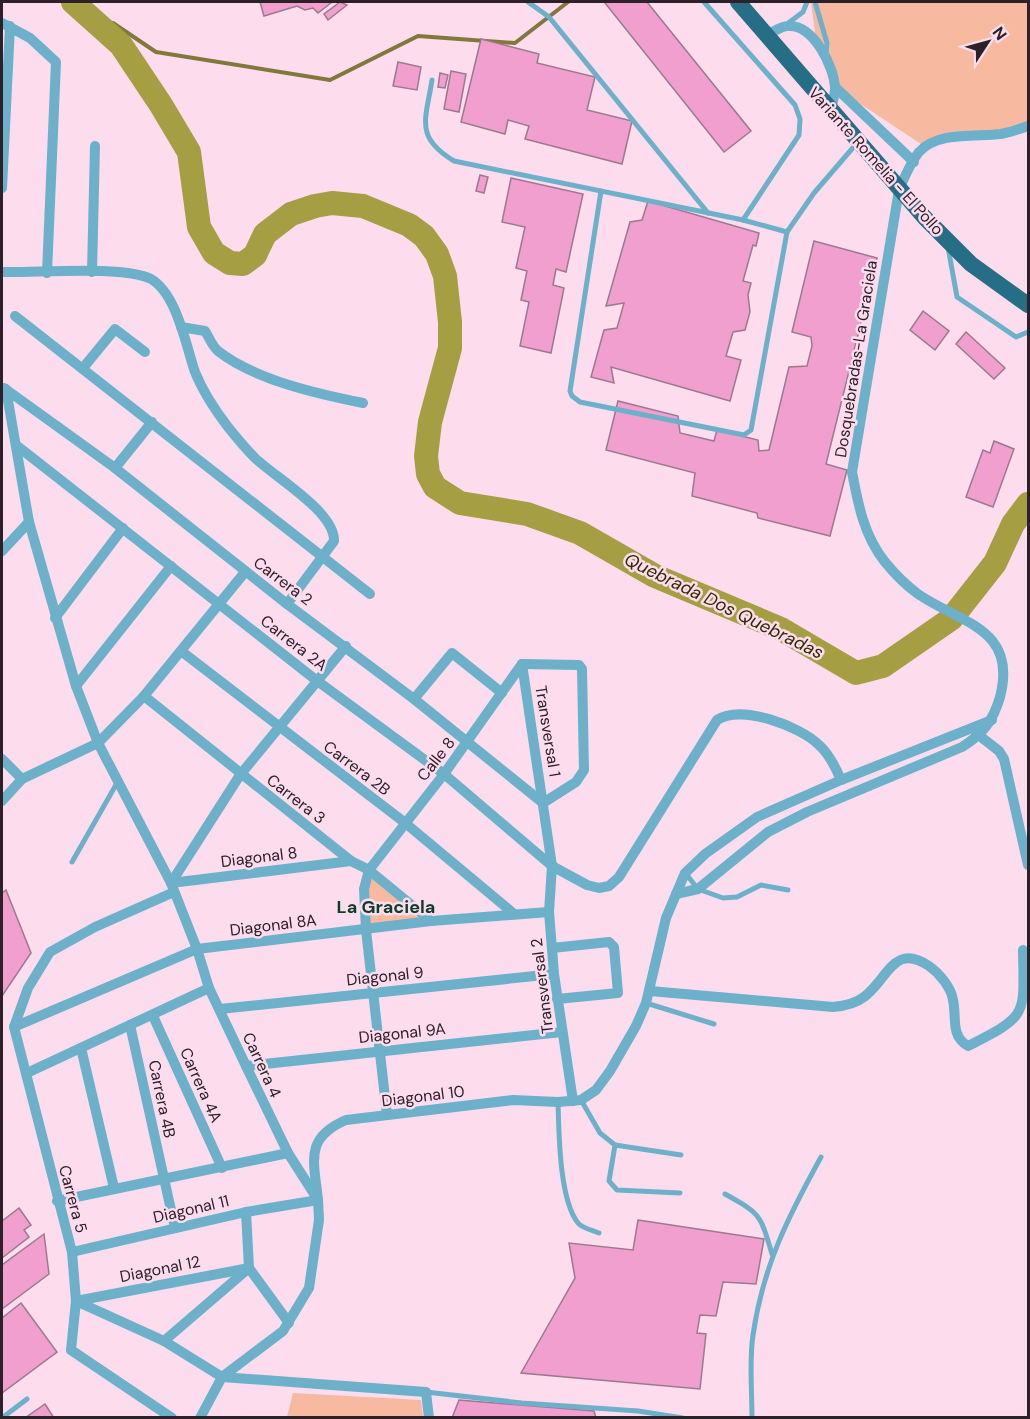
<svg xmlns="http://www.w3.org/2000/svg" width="1030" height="1419" font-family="'DM Sans',sans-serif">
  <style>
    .green { fill: #f7baa0 }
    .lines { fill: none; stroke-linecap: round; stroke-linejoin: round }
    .stream { stroke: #81783b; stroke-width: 4 }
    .river { stroke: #a59e43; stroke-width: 24 }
    .building { fill: #f19fce; stroke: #9d798d; stroke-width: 1.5 }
    .service { stroke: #6cb0ca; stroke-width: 5 }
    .minor { stroke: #6cb0ca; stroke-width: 10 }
    .trunk { stroke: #266e86; stroke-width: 16 }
    .labels { text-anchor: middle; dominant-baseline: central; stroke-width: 5; stroke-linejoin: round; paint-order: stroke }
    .street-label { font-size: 16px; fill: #2e2028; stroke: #fddced }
    .water-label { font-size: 18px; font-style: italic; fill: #2f2c03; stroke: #fddced }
    .neighbourhood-label { font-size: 18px; font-weight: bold; fill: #0c3d2b; stroke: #fddced }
  </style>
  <rect width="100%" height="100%" fill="#fddced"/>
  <g class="green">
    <path d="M811 2H1028V125L954 137 927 148 835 87 816 41Z"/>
    <path d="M369 870 431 921 366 930Z"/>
    <path d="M293 1393 421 1400 423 1417H287Z"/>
  </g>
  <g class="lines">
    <path class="stream" d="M98 22 113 23 156 52 330 80 418 36 515 43 568 2"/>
    <path class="river" d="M73 2 121 45 161 105 189 152 199 227 214 253 230 263 243 264 255 255 265 234 291 214 315 206 332 203 363 206 409 225 424 236 437 254 445 276 450 322V348L430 422 426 456 428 474 435 487 460 503 527 514 580 533 655 576 781 629 856 673 883 666 951 619 995 563 1013 524 1028 504"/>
  </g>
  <g class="building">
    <path d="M260 2H332L318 13 313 8 305 10 297 6 264 16Z"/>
    <path d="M340 2 347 5 328 20 324 14Z"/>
    <path d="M607 2H647L751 131 724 152 605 3Z"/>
    <path d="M481 39 539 54 537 63 595 77 587 110 632 121 622 164 525 139 529 126 508 120 505 134 461 122Z"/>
    <path d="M398 62 421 67 417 90 393 86Z"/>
    <path d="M451 71 466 74 459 112 444 109Z"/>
    <path d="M440 73 448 75 445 88 438 87Z"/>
    <path d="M480 175 488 177 484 193 476 191Z"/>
    <path d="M511 178 583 194 566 272 556 269 553 285 564 288 551 353 520 346 529 302 521 300 527 271 516 268 525 227 502 222Z"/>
    <path d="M648 201 759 233 756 246 753 245 743 281 751 283 748 295 750 312 745 330 733 332 726 356 741 360 730 401 611 367 614 383 591 377 604 330 617 328 624 303 606 306 630 222 642 220Z"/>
    <path d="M814 241 877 258 826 464 847 470 830 536 758 518 757 513 692 496 695 473 606 450 618 401 678 416 680 433 714 441 717 430 758 440 759 451 769 450 789 367 807 366 812 346 811 337 792 332Z"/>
    <path d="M923 311 949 331 935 350 910 330Z"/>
    <path d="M966 332 1005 368 994 379 956 344Z"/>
    <path d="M994 441 1014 449 993 507 966 497 983 450 990 453Z"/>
    <path d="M6 890 31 953 2 996V893Z"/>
    <path d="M19 1208 31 1225 24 1230 29 1237 2 1258V1221Z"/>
    <path d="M638 1220 764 1239 756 1284 723 1282 716 1316 700 1315 697 1333 706 1334 700 1389 521 1373 575 1278 569 1243 633 1250Z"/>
    <path d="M44 1234 49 1274 2 1309V1265Z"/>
    <path d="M21 1303 57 1352 2 1393V1318Z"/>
    <path d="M459 1400 594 1411 596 1418H452Z"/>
    <path d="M45 1404 54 1418H25Z"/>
  </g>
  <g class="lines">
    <g class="service">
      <path d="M528 2 549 17 708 213"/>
      <path d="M704 2 795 105 800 119 799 135 743 220"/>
      <path d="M815 2 827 43 826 54"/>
      <path d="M787 24 803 12 807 2"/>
      <path d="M432 80C426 119 414 137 454 161L743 220 787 232"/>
      <path d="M601 191 570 391 572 396 580 402 744 435 751 430 787 232 814 193 857 143"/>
      <path d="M948 247 957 297 1016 337 1028 332"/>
      <path d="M72 862 117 783"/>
      <path d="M686 874 698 889 723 898 737 897 761 885 788 890"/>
      <path d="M646 1003 714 1024"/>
      <path d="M581 1100 600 1133 615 1145 681 1155"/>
      <path d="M558 1102C559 1132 559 1199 578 1223 582 1228 592 1230 599 1233"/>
      <path d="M615 1145 609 1181 617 1190 680 1193"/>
      <path d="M725 1194C761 1214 760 1214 772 1254"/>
      <path d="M426 1392 522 1403 638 1411 683 1418"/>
      <path d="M2 1418 27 1399"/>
      <path d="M752 1418C752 1391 749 1361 753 1335 763 1266 788 1217 821 1157"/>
    </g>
    <g class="minor">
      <path d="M2 23 30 38 56 62 47 273"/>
      <path d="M767 35C773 32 781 26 788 26 813 24 834 66 835 88 835 95 832 104 831 111"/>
      <path d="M835 87 914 162"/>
      <path d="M2 188 10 26"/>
      <path d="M2 272C37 273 123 265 151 279 177 294 186 346 195 372 203 392 215 410 228 427 236 437 245 448 255 458 276 478 335 512 334 541L287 604"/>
      <path d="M92 272 95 146"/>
      <path d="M15 316 370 594"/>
      <path d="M181 327 205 331C209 337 212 346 218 351 255 380 318 394 363 403"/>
      <path d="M83 368 115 329 145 352"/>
      <path d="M4 388 115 468 287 604 414 699 543 803"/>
      <path d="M6 389 29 522 76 686 98 743 171 883 197 949 209 988 246 1066 288 1153 318 1200 319 1220 309 1288 283 1331 222 1377 200 1418"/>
      <path d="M16 445 316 680 444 774 552 866 587 885 599 888 609 886 619 877 717 720C741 704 800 726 819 745 829 754 836 768 841 780"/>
      <path d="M115 468 152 422"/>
      <path d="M2 551 29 522"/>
      <path d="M55 618 123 528"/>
      <path d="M181 651 404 822 513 913"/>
      <path d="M522 664 552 866 549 912 554 974 573 1101"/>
      <path d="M522 664 579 665 582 669 584 770 576 782 543 803"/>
      <path d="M76 686 171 566"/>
      <path d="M144 696 351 861 369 870 431 921"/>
      <path d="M414 699 452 653 502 693"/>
      <path d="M976 733 999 751 1004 759 1028 865"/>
      <path d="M2 759 22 779"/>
      <path d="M2 801 22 779 98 743 144 696 245 572"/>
      <path d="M171 883 240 775 346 646"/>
      <path d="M171 883 351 861"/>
      <path d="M174 892 95 927 50 952 28 988 14 1027 72 1252 76 1301 164 1341 222 1377 426 1392 429 1418"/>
      <path d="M676 894 698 889 768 832 807 812 962 747C983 734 993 721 1000 697 1018 628 960 623 918 594 907 586 894 573 885 562 864 536 858 504 852 472L899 190C904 178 911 162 919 152 938 131 976 137 1001 134 1010 132 1020 129 1028 126"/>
      <path d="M552 948 609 942 614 947 618 993 557 999"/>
      <path d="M650 991 833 1007C844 1006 855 1004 864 997 888 979 894 942 929 966 939 973 951 987 953 1000 957 1017 950 1036 968 1046 1029 1015 1024 1016 1023 950"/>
      <path d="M220 1009 554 974"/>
      <path d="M153 1016 222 1168"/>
      <path d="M130 1025 175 1228"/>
      <path d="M14 1027 197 949 431 921 549 912"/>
      <path d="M81 1048 114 1188"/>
      <path d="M246 1066 562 1032"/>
      <path d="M27 1073 209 988"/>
      <path d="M387 1115 366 930 364 889 369 870 444 774 522 664"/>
      <path d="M57 1201 288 1153"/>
      <path d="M246 1212 249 1268 289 1323"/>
      <path d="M72 1252 246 1212 318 1200C314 1161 304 1138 346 1120L513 1100 558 1102 581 1100 596 1090 610 1071 636 1026 646 1003 666 918 685 873 705 854 757 817 841 780 992 720"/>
      <path d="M164 1341 249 1268"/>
      <path d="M172 1418 71 1350 76 1301 249 1268"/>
    </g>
    <path class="trunk" d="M738 2 925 218 971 264 1028 305"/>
  </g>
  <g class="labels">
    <g class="street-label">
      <text transform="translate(876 161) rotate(48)">Variante Romelia - El Pollo</text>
      <text transform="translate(856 359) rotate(-81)">Dosquebradas-La Graciela</text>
      <text transform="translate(283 581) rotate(37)">Carrera 2</text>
      <text transform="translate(294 643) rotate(38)">Carrera 2A</text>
      <text transform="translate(548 731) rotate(81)">Transversal 1</text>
      <text transform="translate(436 759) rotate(-52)">Calle 8</text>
      <text transform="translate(357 768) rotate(37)">Carrera 2B</text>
      <text transform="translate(296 799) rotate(38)">Carrera 3</text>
      <text transform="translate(259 857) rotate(-7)">Diagonal 8</text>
      <text transform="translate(273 925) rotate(-7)">Diagonal 8A</text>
      <text transform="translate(385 976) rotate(-6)">Diagonal 9</text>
      <text transform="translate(542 986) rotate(-97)">Transversal 2</text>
      <text transform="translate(402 1033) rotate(-6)">Diagonal 9A</text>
      <text transform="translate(262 1065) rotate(65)">Carrera 4</text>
      <text transform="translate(201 1085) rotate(66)">Carrera 4A</text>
      <text transform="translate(423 1096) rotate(-7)">Diagonal 10</text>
      <text transform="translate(162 1099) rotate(78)">Carrera 4B</text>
      <text transform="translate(73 1199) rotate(75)">Carrera 5</text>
      <text transform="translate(191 1209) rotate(-13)">Diagonal 11</text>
      <text transform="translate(160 1269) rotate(-11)">Diagonal 12</text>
    </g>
    <g class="water-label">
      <text transform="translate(724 606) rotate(26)">Quebrada Dos Quebradas</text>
    </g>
    <g class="neighbourhood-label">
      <text x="386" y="907">La Graciela</text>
    </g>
  </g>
  <rect width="1030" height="1419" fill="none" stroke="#2e2028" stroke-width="6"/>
  <g transform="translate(988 42) rotate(54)" stroke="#fddced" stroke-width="4.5" paint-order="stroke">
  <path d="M0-4.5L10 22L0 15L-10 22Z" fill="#2e2028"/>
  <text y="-9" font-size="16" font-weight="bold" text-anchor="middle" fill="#2e2028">N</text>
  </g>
</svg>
